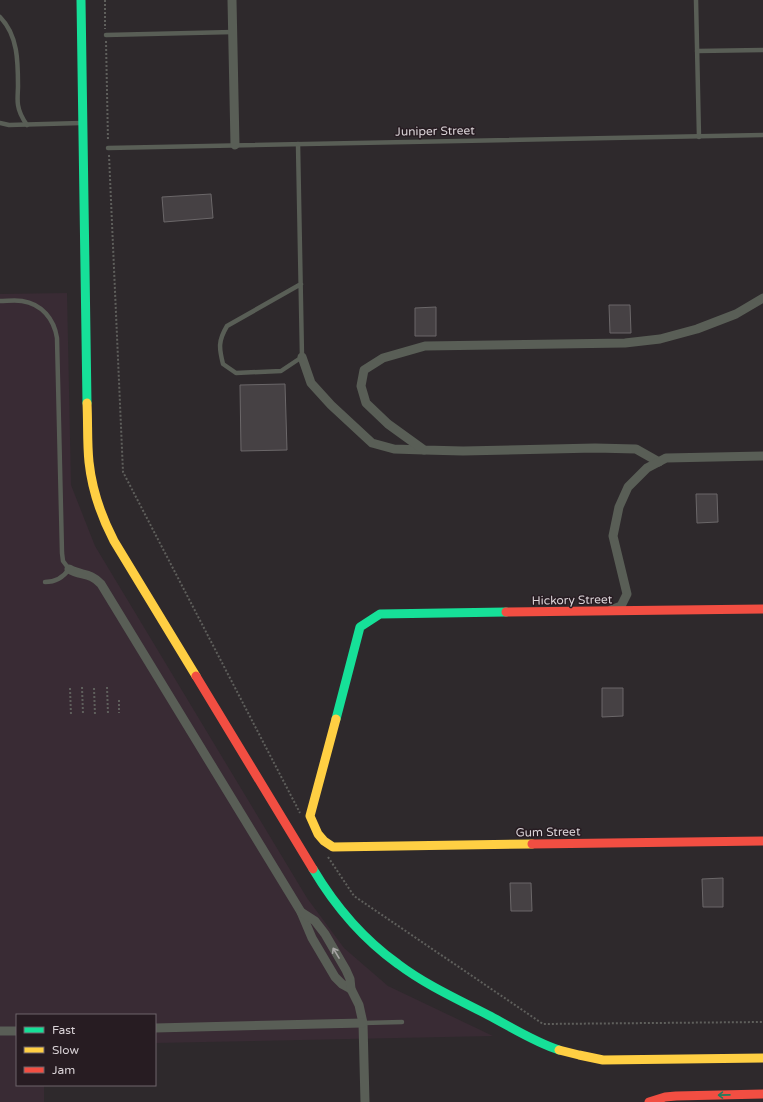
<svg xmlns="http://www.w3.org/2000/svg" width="763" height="1102" font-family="'Varela Round',sans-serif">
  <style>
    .built { fill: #392b34 }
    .building { fill: #464144; stroke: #6b6769 }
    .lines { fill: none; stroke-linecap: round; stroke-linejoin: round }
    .path { stroke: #5f5f5c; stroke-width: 2; stroke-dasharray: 2 2; stroke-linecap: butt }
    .lane { stroke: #595e56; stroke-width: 4.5 }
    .street { stroke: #595e56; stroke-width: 9 }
    .fast { stroke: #16e098; stroke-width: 9 }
    .slow { stroke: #ffcf43; stroke-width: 9 }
    .jam { stroke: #f24e42; stroke-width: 9 }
    .oneway { stroke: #a6a4a3 }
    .oneway2 { stroke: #1e7e5d }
    .labels { text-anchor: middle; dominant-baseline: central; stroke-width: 3; stroke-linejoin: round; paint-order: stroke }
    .street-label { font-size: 12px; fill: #d9d2d6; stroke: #271c22 }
  </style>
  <rect width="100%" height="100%" fill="#2e292c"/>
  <path class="built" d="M67 293 71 485 95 546 307 898 344 948 388 986 493 1036 155 1043V1015H17V1085H44V1102H0V294Z"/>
  <g class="building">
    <path d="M211 194 213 218 164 222 162 197Z"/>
    <path d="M609 305H630L631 333H610Z"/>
    <path d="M436 307V336H415V308Z"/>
    <path d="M285 384 287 450 241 451 240 385Z"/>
    <path d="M696 494H717L718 522 697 523Z"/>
    <path d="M602 688H623V716L602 717Z"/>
    <path d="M723 878V907H703L702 879Z"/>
    <path d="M510 883H531L532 911H511Z"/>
  </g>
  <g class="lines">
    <g class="path">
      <path d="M105 0V29"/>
      <path d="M106 41 108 141"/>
      <path d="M109 155 123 472 300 813"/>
      <path d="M82 687 83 714"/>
      <path d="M107 687 108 714"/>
      <path d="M70 688 71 715"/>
      <path d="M94 688 95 715"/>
      <path d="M119 700V713"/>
      <path d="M328 857 354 896 543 1024 763 1022"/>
    </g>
    <g class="lane">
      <path d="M696 0 699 137"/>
      <path d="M0 17C18 35 18 62 18 86 18 92 17 99 18 105 19 112 22 118 27 125"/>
      <path d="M106 35 233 32"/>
      <path d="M697 51 763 50"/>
      <path d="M0 123 9 125 81 123"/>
      <path d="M298 144 302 357 281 371 236 373 223 364C219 348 218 341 227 326L301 284"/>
      <path d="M108 148 763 135"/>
      <path d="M0 301C7 301 15 300 22 301 42 304 54 319 57 338L62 553 63 561 69 569C63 578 56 582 45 582"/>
      <path d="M363 1023 402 1022"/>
    </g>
    <g class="street">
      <path d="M232 0 235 145"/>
      <path d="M302 357 311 383 331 405 372 443 394 449 424 450"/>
      <path d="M659 462 636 449 595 448 463 451 424 450 388 424 366 403 361 386 364 370 383 358 425 346 625 343 660 339 697 329 736 314 763 298"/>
      <path d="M69 569C81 576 90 572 101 584L301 912 312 938 335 977 342 984 351 989"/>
      <path d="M611 610 621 606 627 594 613 536 619 507 628 487 647 468 666 458 763 456"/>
      <path d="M301 912 315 921 325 934 346 970 350 979 351 989 359 1005 363 1023 365 1102"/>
      <path d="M155 1028 363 1023"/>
      <path d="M0 1031H17"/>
    </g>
    <g class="fast">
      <path d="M81 0 87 403"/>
      <path d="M336 719 360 627 380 614 506 612"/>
      <path d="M313 869C335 906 363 939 398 964 426 985 457 999 488 1015 511 1027 534 1042 559 1050"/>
    </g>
    <g class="slow">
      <path d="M87 403C88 423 87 443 89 462 92 490 101 516 114 541L196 676"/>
      <path d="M336 719 310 816 318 834 324 841 333 847 532 844"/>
      <path d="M559 1050 579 1055 603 1060 763 1058"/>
    </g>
    <g class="jam">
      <path d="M506 612 763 609"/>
      <path d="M196 676 313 869"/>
      <path d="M532 844 763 841"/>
      <path d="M649 1102 665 1097 676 1096 763 1094"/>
    </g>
  </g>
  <defs><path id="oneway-shaft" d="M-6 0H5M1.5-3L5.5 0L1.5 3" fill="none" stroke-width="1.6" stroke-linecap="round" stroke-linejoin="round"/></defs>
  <use class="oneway" href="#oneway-shaft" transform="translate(336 953) rotate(-121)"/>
  <use class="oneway2" href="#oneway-shaft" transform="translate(724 1095) rotate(179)"/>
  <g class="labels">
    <g class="street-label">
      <text transform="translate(435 131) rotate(-1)">Juniper Street</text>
      <text transform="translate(572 600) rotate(-1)">Hickory Street</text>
      <text transform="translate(548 832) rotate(-1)">Gum Street</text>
    </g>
  </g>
  <rect x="16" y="1014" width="140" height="72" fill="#271c22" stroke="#6e656a"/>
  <rect x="24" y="1027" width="20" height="6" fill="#16e098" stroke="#6e656a"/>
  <text x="52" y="1034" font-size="12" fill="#d9d2d6">Fast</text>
  <rect x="24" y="1047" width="20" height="6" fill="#ffcf43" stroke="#6e656a"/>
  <text x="52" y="1054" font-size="12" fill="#d9d2d6">Slow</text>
  <rect x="24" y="1067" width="20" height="6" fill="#f24e42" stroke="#6e656a"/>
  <text x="52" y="1074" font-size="12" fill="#d9d2d6">Jam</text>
</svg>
